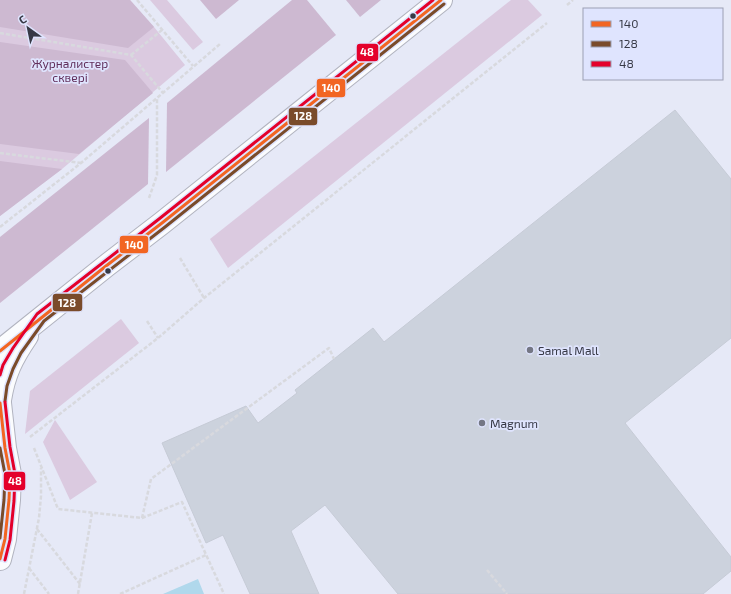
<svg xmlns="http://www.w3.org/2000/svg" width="731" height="594" font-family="'Exo 2',sans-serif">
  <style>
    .green { fill: #dbcae0 }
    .forest { fill: #cdb9d1 }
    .water { fill: #b0d8ec }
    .building { fill: #ccd2dd; stroke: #c6cbd6 }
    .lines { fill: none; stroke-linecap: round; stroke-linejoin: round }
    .minor-casing { stroke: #b1b3bf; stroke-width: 24 }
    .path { stroke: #d8d9de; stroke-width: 2.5; stroke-dasharray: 4 2; stroke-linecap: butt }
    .minor { stroke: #fbfcfe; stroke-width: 22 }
    .bus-1-casing { stroke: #dfe4fe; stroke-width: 6 }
    .bus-2-casing { stroke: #dfe4fe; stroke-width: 6 }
    .bus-3-casing { stroke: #dfe4fe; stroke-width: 6 }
    .bus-1 { stroke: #f26522; stroke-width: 3 }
    .bus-2 { stroke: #7a4b2a; stroke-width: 3 }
    .bus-3 { stroke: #e4002b; stroke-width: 3 }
    .bus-dot { fill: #373946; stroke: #dfe4fe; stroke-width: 1.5 }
    .poi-dot { fill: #747784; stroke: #dfe4fe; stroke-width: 1.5 }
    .labels { text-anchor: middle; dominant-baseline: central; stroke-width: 3.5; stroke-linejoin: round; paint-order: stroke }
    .park-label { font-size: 12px; fill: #62305c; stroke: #dfe4fe }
    .poi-label { font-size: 12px; fill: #373946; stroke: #dfe4fe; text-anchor: start }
    .line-badge { stroke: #dfe4fe; stroke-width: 1.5 }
    .badge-label { font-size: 11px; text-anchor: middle; font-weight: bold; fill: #fff }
  </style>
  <rect width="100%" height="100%" fill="#e6e9f7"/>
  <g class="green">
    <path d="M0 0H130L154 27 185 65 62 169 0 216Z"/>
    <path d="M150 0H167L203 42 193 50Z"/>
    <path d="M511 0H528L542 15 228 268 210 239Z"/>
    <path d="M121 319 139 343 25 434 30 391Z"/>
    <path d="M55 420 97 482 70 500 43 442Z"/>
  </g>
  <g class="forest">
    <path d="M0 0H130L154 27 128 48 0 27Z"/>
    <path d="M200 0H239L216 19Z"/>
    <path d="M292 0H307L336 35 166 172 167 103Z"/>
    <path d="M346 0H381L360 17Z"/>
    <path d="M0 42 125 60 153 93 79 154 0 144Z"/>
    <path d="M149 118 148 184 0 303V237Z"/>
    <path d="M0 161 62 169 0 216Z"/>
  </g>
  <path class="water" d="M198 579 204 594H163Z"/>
  <path class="building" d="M675 110 731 179V338L625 423 731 557V571L703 594H398L325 505 291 531 319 594H250L223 535 206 543 162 443 246 406 258 423 297 393 295 390 373 328 384 342Z"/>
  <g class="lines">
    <defs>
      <g id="minor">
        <path d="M0 351 106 266 162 223 441 0"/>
        <path d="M0 400C4 374 12 358 27 336"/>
        <path d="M0 403 5 448 10 474 9 500 5 539 0 559"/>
      </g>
    </defs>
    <use href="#minor" class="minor-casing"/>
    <g class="path">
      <path d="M137 0 193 66"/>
      <path d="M567 5 573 0"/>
      <path d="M0 33 131 55 163 93"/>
      <path d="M131 55 162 30"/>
      <path d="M0 153 81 163"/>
      <path d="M149 198 157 175V98"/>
      <path d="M0 227 81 163 220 44"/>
      <path d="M180 258 204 298"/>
      <path d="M147 321 158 338"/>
      <path d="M30 437 158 338 204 298 547 23"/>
      <path d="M34 448 58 509 142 518 182 502 224 594"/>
      <path d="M142 518 151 479 329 348 334 359"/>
      <path d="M37 529 80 584"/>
      <path d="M29 568 49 594"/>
      <path d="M487 570 507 594"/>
      <path d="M24 594 39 518 41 496V468"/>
      <path d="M78 594 92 513"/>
      <path d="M120 594 206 555"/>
    </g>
    <use href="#minor" class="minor"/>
    <defs>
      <g id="bus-1">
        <path d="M0 351 106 266 162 223 441 0"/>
        <path d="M0 403 5 448 10 474 9 500 5 539 0 559"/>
      </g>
      <g id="bus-2">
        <path d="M5 401 7 386 13 369 21 353 44 321 165 227 444 4"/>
        <path d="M0 448 5 474 4 500 0 538"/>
      </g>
      <g id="bus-3">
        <path d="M0 375 3 365 13 348 37 314 159 219 433 0"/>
        <path d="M5 560 10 540 14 501 15 474 10 447 5 402"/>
      </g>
    </defs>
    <use href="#bus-1" class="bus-1-casing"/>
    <use href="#bus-2" class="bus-2-casing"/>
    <use href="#bus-3" class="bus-3-casing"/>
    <use href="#bus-1" class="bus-1"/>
    <use href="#bus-2" class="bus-2"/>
    <use href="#bus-3" class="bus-3"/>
  </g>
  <g class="bus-dot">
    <circle cx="413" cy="16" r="3.5"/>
    <circle cx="108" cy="271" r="3.5"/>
  </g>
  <g class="poi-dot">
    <circle cx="530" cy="350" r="4"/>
    <circle cx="482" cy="423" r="4"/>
  </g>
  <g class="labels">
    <g class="park-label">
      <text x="70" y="63">Журналиcтер<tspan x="70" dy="14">сквері</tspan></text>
    </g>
    <g class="poi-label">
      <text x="538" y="350">Samal Mall</text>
      <text x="490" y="423">Magnum</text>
    </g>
  </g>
  <g class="line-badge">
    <rect x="356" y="43" width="23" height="19" rx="4" fill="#e4002b"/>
    <rect x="316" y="78" width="30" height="20" rx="4" fill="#f26522"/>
    <rect x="288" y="107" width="30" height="19" rx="4" fill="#7a4b2a"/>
    <rect x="119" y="235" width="30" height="19" rx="4" fill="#f26522"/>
    <rect x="52" y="293" width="31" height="19" rx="4" fill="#7a4b2a"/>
    <rect x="3" y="471" width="23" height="20" rx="4" fill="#e4002b"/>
  </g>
  <g class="badge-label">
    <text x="367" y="56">48</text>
    <text x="331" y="92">140</text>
    <text x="303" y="120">128</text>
    <text x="134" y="249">140</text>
    <text x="67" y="307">128</text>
    <text x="15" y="485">48</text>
  </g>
  <rect x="583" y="8" width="140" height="72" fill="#dfe4fe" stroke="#9ca0b4"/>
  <rect x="591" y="21" width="20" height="6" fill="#f26522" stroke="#9ca0b4"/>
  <text x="619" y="28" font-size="12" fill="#373946">140</text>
  <rect x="591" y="41" width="20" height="6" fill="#7a4b2a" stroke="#9ca0b4"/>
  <text x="619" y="48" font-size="12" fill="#373946">128</text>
  <rect x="591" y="61" width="20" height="6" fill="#e4002b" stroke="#9ca0b4"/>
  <text x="619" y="68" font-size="12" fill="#373946">48</text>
  <g transform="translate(28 28) rotate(327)" stroke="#dfe4fe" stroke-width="3" paint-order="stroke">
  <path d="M0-3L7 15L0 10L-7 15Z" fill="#373946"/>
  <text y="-6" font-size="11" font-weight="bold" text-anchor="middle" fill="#373946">С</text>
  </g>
</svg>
